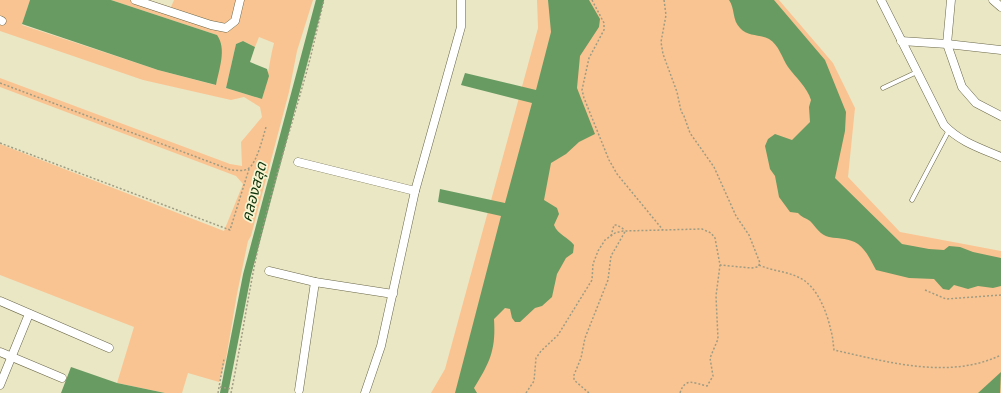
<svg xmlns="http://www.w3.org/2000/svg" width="1001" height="393" font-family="'Zilla Slab','Noto Sans Thai',serif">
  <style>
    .green { fill: #fac492; fill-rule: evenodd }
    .water { fill: #689b62 }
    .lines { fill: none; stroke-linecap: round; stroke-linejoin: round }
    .canal { stroke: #689b62; stroke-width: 8 }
    .service-casing { stroke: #6b684a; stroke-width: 5 }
    .minor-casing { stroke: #6b684a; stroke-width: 9 }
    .path { stroke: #9e9c82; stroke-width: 1.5; stroke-dasharray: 2 2; stroke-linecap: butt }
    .service { stroke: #fff; stroke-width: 4 }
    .minor { stroke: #fff; stroke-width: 8 }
    .labels { text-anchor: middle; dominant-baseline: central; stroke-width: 3.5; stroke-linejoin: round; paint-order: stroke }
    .water-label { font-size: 15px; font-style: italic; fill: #0e330b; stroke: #f7f4d2 }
  </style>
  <rect width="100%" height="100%" fill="#eae7c5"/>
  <g class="green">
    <path d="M0 0H30L22 25 158 70 215 85 217 35 111 0H148L171 7 174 0H313L297 51 289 92 251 236 248 241 237 294 226 359 219 382 188 373 182 393H165L117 383 134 327 0 275V144L224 231 243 184 236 176 0 87V78L230 164 242 166 241 142 262 117 260 107 244 97 231 100 143 80 0 31ZM259 37 274 43C269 62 268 80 262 99L226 88 236 44 243 41 255 47Z"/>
    <path d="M537 0H779L833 63 855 108 848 177 900 232 1001 251V393H431L445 369 538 28Z"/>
  </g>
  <g class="water">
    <path d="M30 0H111L217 35C227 49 219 69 216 85L158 70 22 24Z"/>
    <path d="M548 0H589L600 19 599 27 580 56 577 88 595 134 579 142 566 154 551 163 544 200 557 208 559 214 554 225C558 235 568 237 574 245L573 253 566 258 557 274 552 297 542 306 535 308 520 322H515L512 318 510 309 505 308 494 319C496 350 490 362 474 388L477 393H455L501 216 438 202 440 189 505 203 532 103 461 85 465 73 536 90 551 32Z"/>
    <path d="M729 0H774L825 60 846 112 845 131 835 178 902 244 929 249 944 250 949 246 960 247 973 252 1001 258V286L993 288 978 286 968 289 954 285 949 290 943 289 934 279 909 278 876 270C871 261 867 251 858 244 849 238 840 239 829 237 820 235 816 227 810 221 806 218 801 217 798 213L790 212 779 197 775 176 770 169 765 146 768 139 775 134 792 140 810 122 809 107 811 100C807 87 796 78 788 67 782 58 779 45 769 39 760 34 748 37 740 28 732 20 735 8 729 0Z"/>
    <path d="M243 41 255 47 250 62 267 69 269 76 262 99 226 88 236 44Z"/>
    <path d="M71 367 117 383 165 393H61Z"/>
    <path d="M1001 372 1000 393H978Z"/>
  </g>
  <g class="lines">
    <path class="canal" d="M224 393 247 275 320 0"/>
    <defs>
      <g id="service">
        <path d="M883 88 917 72"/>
        <path d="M912 200 949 130"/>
      </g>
      <g id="minor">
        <path d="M135 0 211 25 226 28 235 21 240 0"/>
        <path d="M881 0 944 125C960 142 980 148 1001 157"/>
        <path d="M951 0 947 44 962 87 976 103 1001 116"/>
        <path d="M993 0 1001 7"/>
        <path d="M0 20 2 21"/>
        <path d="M901 41 947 44 1001 50"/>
        <path d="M298 162 415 191"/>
        <path d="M269 271 315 282"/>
        <path d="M0 301 109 348"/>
        <path d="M0 352 62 378"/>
        <path d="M0 385 29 314"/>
        <path d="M299 390 315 282 393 294"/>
        <path d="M365 393 381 346 415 191 461 27V0"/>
      </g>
    </defs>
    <use href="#service" class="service-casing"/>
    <use href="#minor" class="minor-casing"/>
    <g class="path">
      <path d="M592 0 604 23V30L589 58 582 90 584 98 609 160 617 174 663 230"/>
      <path d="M664 0 666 15 661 42 663 54 677 92 681 111 684 116 690 133 714 167 736 216 749 235 760 263 758 267 751 268 720 265"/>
      <path d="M0 83 231 170C237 170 244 172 249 168 257 162 263 137 266 127"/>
      <path d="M0 143 230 230 249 169"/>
      <path d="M611 236 614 225H617L625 230"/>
      <path d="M759 265C772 271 785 271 798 277 817 285 827 312 831 331 833 337 833 343 834 350 888 362 949 380 1001 355"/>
      <path d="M925 290 946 299 1001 295"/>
      <path d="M220 387 232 389"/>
      <path d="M218 393 224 359"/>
      <path d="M231 393C242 340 249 287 261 235 274 181 291 127 306 74 313 49 318 24 324 0"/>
      <path d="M526 393 534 381 536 358 541 351 558 335 592 280 593 264 598 251 605 240 615 233 623 231 702 229 711 233 715 238 720 265 716 296 718 339 710 358 713 376 707 386C694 383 685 377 680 393"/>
      <path d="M589 393 574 380V375L581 358 585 338 608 280 611 256 626 230"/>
    </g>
    <use href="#service" class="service"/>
    <use href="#minor" class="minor"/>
  </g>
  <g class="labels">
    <g class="water-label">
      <text transform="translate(254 192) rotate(-75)">คลองสลุด</text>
    </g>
  </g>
</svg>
